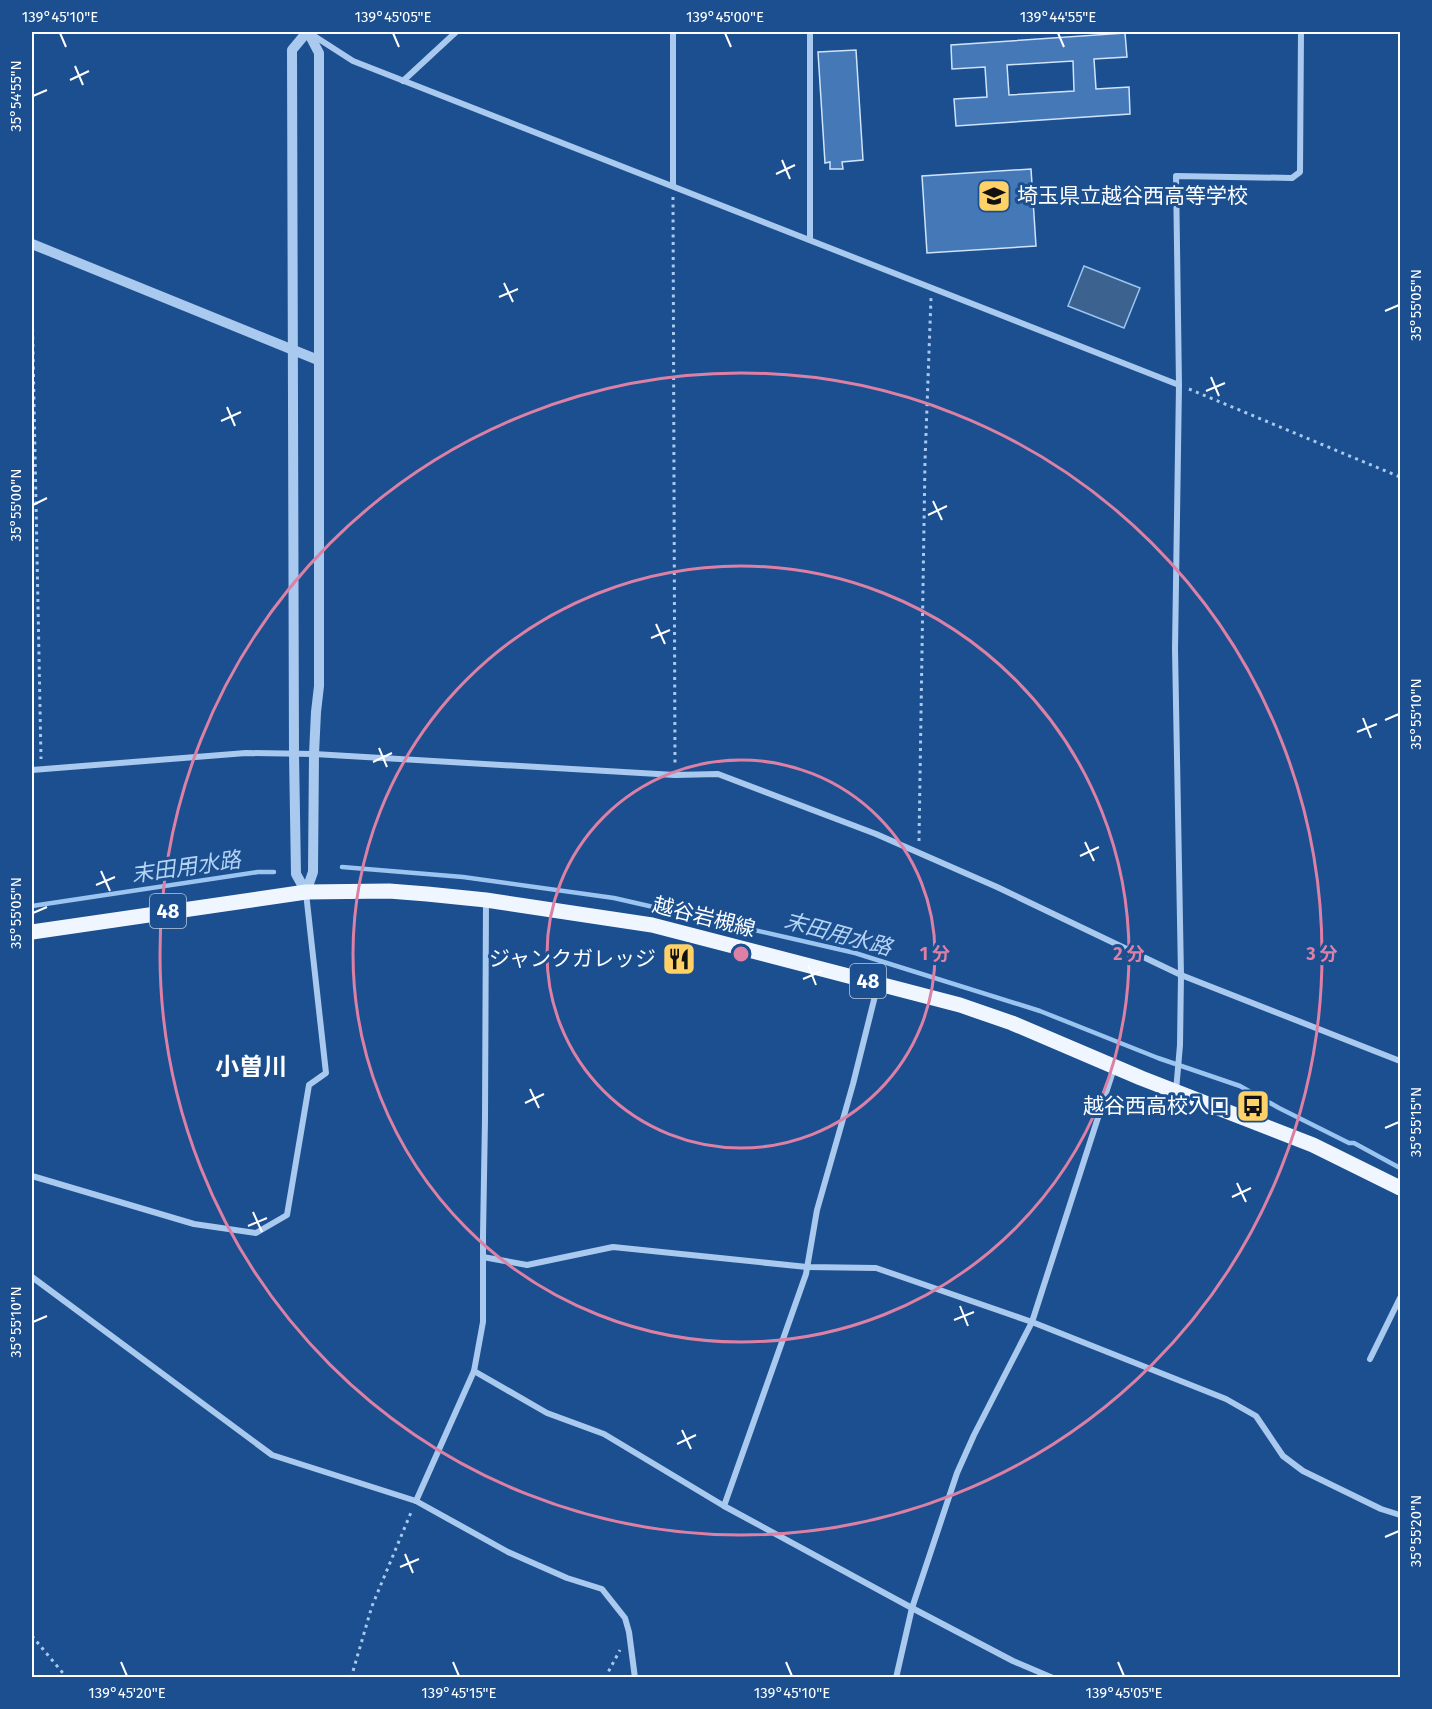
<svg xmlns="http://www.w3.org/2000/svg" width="1432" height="1709" font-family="'Fira Sans','Noto Sans JP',sans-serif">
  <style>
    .water { fill: #3c6290; stroke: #9cc4f0; stroke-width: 1.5 }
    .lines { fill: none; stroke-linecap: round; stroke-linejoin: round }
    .stream { stroke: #9cc4f0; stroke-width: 4.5 }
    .building { fill: #4478b7; stroke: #cfe3fa; stroke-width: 1.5; fill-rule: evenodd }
    .path { stroke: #a9c9ee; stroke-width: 3; stroke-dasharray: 3 4.5; stroke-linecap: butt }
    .minor { stroke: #a9c9ee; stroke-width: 6 }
    .tertiary { stroke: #a9c9ee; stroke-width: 10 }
    .primary { stroke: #f0f6ff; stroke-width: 15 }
    .ticks { fill: none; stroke: #fff; stroke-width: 2 }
    .ring { fill: none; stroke: #dd80a5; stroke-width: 3 }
    .labels { text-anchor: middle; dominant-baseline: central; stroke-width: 6; stroke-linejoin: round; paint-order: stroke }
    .shield { fill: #1b4f8f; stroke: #bbcadd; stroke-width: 1.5 }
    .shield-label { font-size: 20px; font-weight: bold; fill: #fff }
    .poi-label { font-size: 21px; fill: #fff; stroke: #1b4f8f; text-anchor: end }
    .street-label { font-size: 21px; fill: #fff; stroke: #1b4f8f }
    .water-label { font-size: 22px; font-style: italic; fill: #b5d3f5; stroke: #1b4f8f }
    .quarter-label { font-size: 24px; font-weight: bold; fill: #fff; stroke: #1b4f8f }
    .centre { fill: #dd80a5; stroke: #1b4f8f; stroke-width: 3 }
    .ring-label { font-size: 18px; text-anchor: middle; font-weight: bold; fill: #dd80a5; stroke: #1b4f8f; stroke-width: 6; stroke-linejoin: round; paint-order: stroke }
    .neatline { fill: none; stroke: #fff; stroke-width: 2 }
    .ticks-label { font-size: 15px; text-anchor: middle; fill: #fff }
  </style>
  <rect width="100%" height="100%" fill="#1b4f8f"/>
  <path class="water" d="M1084 266 1140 288 1124 328 1068 306Z"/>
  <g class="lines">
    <g class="stream">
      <path d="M342 867 463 877 614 898 855 953 1040 1011 1158 1058 1240 1086 1279 1108 1349 1143H1354L1400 1168"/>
      <path d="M32 906 258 872H274"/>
    </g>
  </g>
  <g class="building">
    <path d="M1125 33 1127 57 1094 59 1096 89 1129 87 1130 114 956 126 954 99 987 97 985 67 952 69 951 45ZM1073 61 1074 91 1009 95 1007 65Z"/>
    <path d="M856 50 863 160 842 162 843 169H830V162L825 163 818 52Z"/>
    <path d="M1031 169 1036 246 927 253 922 176Z"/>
  </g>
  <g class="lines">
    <g class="path">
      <path d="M673 197 675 764"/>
      <path d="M32 299 41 759"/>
      <path d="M1189 389 1400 477"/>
      <path d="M919 841 925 461 931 298"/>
      <path d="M32 1636 67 1678"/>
      <path d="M351 1678 372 1606 412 1510"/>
      <path d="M605 1678 620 1650"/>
    </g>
    <g class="minor">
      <path d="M311 34 353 61 1179 385"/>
      <path d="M403 81 456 32"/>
      <path d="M673 185V32"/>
      <path d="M810 240V32"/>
      <path d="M32 770 246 753 314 754 675 775 718 774 876 834 997 887 1181 975 1400 1061"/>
      <path d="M1176 1091 1180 1045 1181 975 1175 649 1179 385 1176 176 1292 178 1300 172 1301 32"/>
      <path d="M32 1176 194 1224 256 1233 287 1215 309 1085 326 1073 306 893"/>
      <path d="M483 1257 527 1265 613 1247 807 1267 876 1268 1032 1322 1226 1399 1256 1416 1283 1456 1303 1471 1381 1509 1400 1515"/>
      <path d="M32 1277 272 1455 416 1501 508 1552 567 1578 602 1589 625 1618 629 1632 635 1678"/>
      <path d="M1370 1359 1400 1298"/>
      <path d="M474 1371 547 1413 604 1434 724 1506 912 1608 1013 1661 1053 1678"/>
      <path d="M416 1501 474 1371 483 1322V1235L485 1119 486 901"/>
      <path d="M724 1506 806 1274 817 1210 853 1084 878 984"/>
      <path d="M896 1678 912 1608 957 1473 974 1435 1032 1322 1114 1068"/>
    </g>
    <g class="tertiary">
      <path d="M32 244 318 360"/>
      <path d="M306 892 296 874 294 754 292 50 307 32"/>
      <path d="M306 892 313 872 314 754 316 712 319 686V53L308 32"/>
    </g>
    <path class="primary" d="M32 932 306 892 389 891 427 894 486 900 652 925 960 1005 1012 1023 1141 1078 1313 1145 1400 1188"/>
  </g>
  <path class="ticks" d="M60 33 66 47M393 33 399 47M725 33 731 47M1058 33 1064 47M75 66 83 85M70 80 89 71M33 96 47 90M782 160 790 179M776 174 795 165M504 283 513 302M499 297 518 289M1385 311 1399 305M1211 377 1219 396M1206 391 1225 383M227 407 235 426M221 421 241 412M933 501 942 520M33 505 47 498M928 515 947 506M656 624 665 644M651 638 670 630M1363 718 1371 738M1385 720 1399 714M1357 732 1377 724M379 748 387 767M373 762 392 753M1085 842 1094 861M1080 856 1099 847M101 871 110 891M96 885 115 877M33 913 47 907M808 965 816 985M803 979 822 971M530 1089 539 1108M525 1103 544 1094M1385 1128 1399 1122M1237 1183 1246 1202M1232 1197 1251 1188M253 1212 262 1232M248 1226 267 1218M960 1306 968 1326M954 1320 974 1312M33 1322 47 1316M682 1430 691 1449M677 1444 696 1435M1385 1537 1399 1531M405 1554 413 1573M400 1567 419 1559M121 1662 127 1676M453 1662 459 1676M786 1662 792 1676M1118 1662 1124 1676"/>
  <g class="ring">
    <circle cx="741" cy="954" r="194"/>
    <circle cx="741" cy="954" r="388"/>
    <circle cx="741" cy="954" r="581"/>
  </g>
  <defs>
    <symbol id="school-square" viewBox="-11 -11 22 22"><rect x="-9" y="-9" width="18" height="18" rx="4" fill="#ffd166" stroke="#1b4f8f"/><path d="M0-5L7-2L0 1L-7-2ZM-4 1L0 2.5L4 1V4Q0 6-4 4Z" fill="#111"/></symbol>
    <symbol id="restaurant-square" viewBox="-11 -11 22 22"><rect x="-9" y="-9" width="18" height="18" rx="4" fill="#ffd166" stroke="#1b4f8f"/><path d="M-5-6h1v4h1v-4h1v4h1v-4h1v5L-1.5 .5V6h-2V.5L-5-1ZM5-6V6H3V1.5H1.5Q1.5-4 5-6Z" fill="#111"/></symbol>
    <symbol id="bus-square" viewBox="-11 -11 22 22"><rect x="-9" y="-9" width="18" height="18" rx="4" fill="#ffd166" stroke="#1b4f8f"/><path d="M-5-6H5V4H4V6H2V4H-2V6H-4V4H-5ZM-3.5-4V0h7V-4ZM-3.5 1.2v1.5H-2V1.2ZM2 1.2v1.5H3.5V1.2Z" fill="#111"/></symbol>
  </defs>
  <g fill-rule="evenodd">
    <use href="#school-square" x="975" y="177" width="38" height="38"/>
    <use href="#restaurant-square" x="660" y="940" width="38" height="38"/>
    <use href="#bus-square" x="1234" y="1087" width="38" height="38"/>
  </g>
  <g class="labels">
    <g class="shield">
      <rect x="150" y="894" width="36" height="34" rx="4.5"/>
      <rect x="850" y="964" width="36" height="34" rx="4.5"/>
    </g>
    <g class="shield-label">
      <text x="168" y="911">48</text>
      <text x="868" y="981">48</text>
    </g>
    <g class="poi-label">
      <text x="1017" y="196" text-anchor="start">埼玉県立越谷西高等学校</text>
      <text x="656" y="959">ジャンクガレッジ</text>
      <text x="1230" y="1106">越谷西高校入口</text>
    </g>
    <g class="street-label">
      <text transform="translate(704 917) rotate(14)">越谷岩槻線</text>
    </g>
    <g class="water-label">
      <text transform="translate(186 867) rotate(-8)">末田用水路</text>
      <text transform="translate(838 934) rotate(15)">末田用水路</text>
    </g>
    <g class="quarter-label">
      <text x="251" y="1067">小曽川</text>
    </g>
  </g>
  <circle cx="741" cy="954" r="9" class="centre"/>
  <g class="ring-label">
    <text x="935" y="960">1 分</text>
    <text x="1129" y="960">2 分</text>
    <text x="1322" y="960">3 分</text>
  </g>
  <rect width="1432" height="1709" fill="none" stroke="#1b4f8f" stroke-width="66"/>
  <rect x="33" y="33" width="1366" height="1643" class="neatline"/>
  <g class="ticks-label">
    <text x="60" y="22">139°45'10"E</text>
    <text x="393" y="22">139°45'05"E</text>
    <text x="725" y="22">139°45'00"E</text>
    <text x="1058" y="22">139°44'55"E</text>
    <text transform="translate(16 96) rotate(-90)" y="5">35°54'55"N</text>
    <text transform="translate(1416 305) rotate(-90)" y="5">35°55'05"N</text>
    <text transform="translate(16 505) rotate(-90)" y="5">35°55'00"N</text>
    <text transform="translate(1416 714) rotate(-90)" y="5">35°55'10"N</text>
    <text transform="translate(16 913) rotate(-90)" y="5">35°55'05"N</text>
    <text transform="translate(1416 1122) rotate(-90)" y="5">35°55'15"N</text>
    <text transform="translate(16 1322) rotate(-90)" y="5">35°55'10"N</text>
    <text transform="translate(1416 1531) rotate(-90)" y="5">35°55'20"N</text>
    <text x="127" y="1698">139°45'20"E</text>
    <text x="459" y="1698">139°45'15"E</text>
    <text x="792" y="1698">139°45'10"E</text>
    <text x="1124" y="1698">139°45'05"E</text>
  </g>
</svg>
